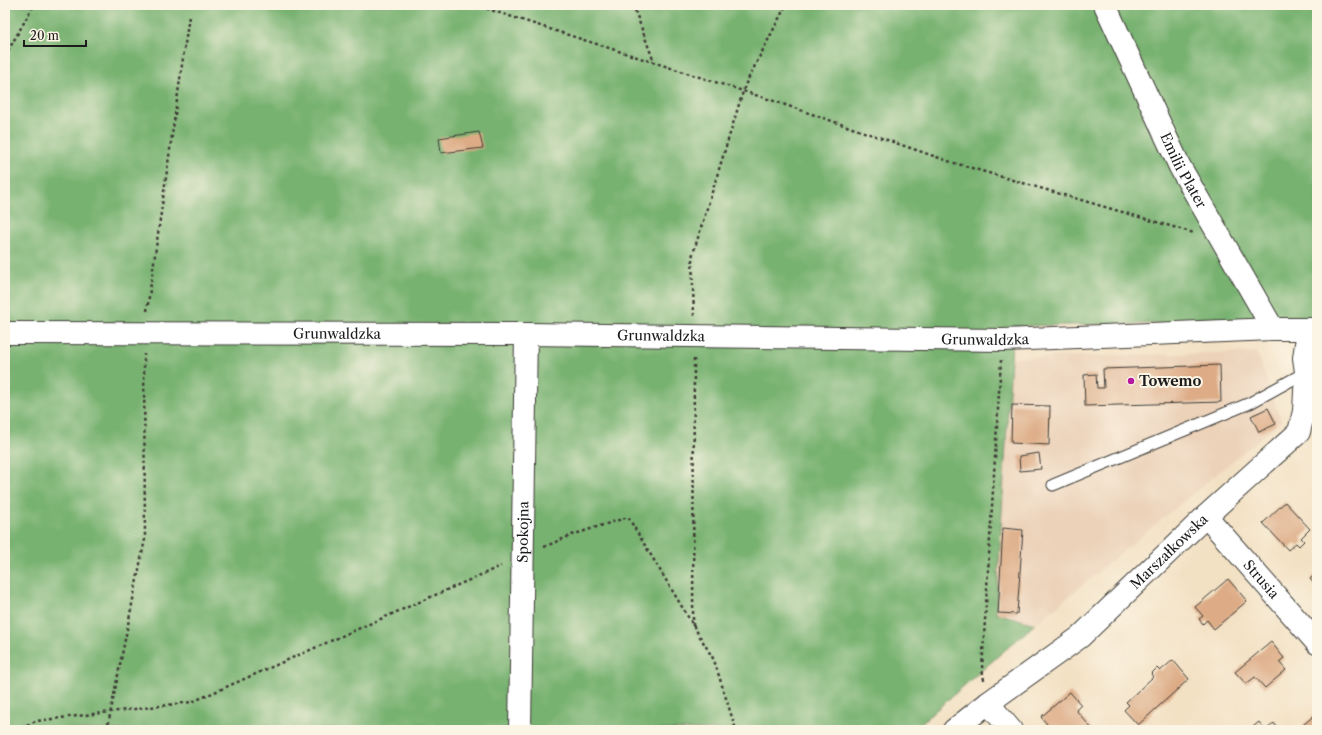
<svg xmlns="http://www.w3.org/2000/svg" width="1322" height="735" font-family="'Libre Caslon Text',serif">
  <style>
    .built { fill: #ecd2b9 }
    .forest { fill: #78b271; stroke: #4a6746 }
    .building { fill: #ddac86 }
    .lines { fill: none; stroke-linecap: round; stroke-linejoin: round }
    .service-casing { stroke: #3c3a35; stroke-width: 13 }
    .minor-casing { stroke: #3c3a35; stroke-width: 24 }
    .path { stroke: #3c3a35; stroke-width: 2.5; stroke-dasharray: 3 3; stroke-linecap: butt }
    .service { stroke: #fff; stroke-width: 11 }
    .minor { stroke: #fff; stroke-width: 22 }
    .poi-dot { fill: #b5179e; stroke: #fcf5e5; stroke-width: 1.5 }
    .labels { text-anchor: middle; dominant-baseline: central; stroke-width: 4; stroke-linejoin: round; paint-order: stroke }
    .street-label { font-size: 14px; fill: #1c1c1c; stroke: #fcf5e5 }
    .poi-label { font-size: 14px; font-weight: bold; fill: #1c1c1c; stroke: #fcf5e5; text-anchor: start }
  </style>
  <rect width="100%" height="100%" fill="#fcf5e5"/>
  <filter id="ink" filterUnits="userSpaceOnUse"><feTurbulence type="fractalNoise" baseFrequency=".025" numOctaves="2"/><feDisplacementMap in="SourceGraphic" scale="8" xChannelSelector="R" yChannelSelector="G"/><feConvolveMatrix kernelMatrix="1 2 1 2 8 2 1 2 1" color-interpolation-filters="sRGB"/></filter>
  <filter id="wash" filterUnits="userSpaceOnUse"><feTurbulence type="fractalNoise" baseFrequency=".012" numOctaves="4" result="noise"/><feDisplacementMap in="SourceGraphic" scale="16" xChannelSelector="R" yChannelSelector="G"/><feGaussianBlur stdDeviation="0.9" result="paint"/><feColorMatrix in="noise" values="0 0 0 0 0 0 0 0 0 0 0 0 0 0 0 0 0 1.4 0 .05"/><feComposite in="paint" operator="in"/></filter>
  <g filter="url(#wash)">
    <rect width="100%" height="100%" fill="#f3e1c4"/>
    <path class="built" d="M1257 352 1281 421 1035 624 996 613 1012 358Z"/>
    <path class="forest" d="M5 5H1317V321L1013 326 996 613 1035 624 913 730H5Z"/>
    <g id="blocks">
      <g class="building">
        <path d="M479 132 483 148 441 153 439 138Z"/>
        <path d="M1220 365 1221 402 1085 406 1084 375 1096 374 1097 388H1104L1103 369Z"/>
        <path d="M1012 405 1050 406 1049 445 1011 443Z"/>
        <path d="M1268 408 1276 424 1259 432 1251 416Z"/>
        <path d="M1039 453 1041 469 1020 471 1019 456Z"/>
        <path d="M1285 502 1310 529 1301 538 1304 541 1299 546 1296 543 1288 550 1263 523Z"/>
        <path d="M1003 528 1023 530 1017 614 998 613Z"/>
        <path d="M1317 573V587L1310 579Z"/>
        <path d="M1228 579 1247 601 1214 629 1207 620 1203 624 1199 619 1203 616 1195 607Z"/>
        <path d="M1271 642 1284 658 1279 662 1286 670 1265 688 1255 677 1246 684 1235 672Z"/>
        <path d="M1173 660 1189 679 1138 725 1124 710 1129 705 1126 702 1153 677 1151 674 1157 668 1160 671Z"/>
        <path d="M1070 692 1081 705 1076 710 1093 730H1058L1056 727 1052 730 1041 717Z"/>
        <path d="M1317 713V730H1308L1303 725Z"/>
        <path d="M1259 722 1265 730H1249Z"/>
        <path d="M1274 723 1279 730H1266Z"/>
      </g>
    </g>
  </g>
  <g filter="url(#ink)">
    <use href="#blocks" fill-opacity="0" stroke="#3c3a35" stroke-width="1"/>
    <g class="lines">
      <defs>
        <path id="service" d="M1053 485 1250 403 1306 372"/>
        <g id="minor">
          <path id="s1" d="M1105 5 1180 167 1273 329"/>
          <path id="s2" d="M5 333 526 334 1003 340 1273 329H1317"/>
          <path id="s3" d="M1206 516 1317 643"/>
          <path d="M988 703 1011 730"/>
          <path id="s4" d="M520 730 526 334"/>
          <path id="s5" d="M954 730 988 703 1080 637 1206 516 1299 432 1304 411 1306 372 1304 358 1308 330"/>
        </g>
      </defs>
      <use href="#service" class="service-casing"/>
      <use href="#minor" class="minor-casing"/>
      <g class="path">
        <path d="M475 5 771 100 951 162 1194 233"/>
        <path d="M633 5 654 62"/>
        <path d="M5 56 34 5"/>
        <path d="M147 311 189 16"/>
        <path d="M694 316 692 257 745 85 786 5"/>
        <path d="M544 547 572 535 628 517 714 660 736 730"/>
        <path d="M693 626 694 357"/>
        <path d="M984 680 982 669 1001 360"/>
        <path d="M16 730 36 721 192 702 501 566"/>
        <path d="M107 730 145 539 144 354"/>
      </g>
      <use href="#service" class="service"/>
      <use href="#minor" class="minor"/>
    </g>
  </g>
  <circle class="poi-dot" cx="1131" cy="381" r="4"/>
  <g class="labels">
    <g class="street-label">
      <text stroke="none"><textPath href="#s1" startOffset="183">Emilii Plater</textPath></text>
      <text stroke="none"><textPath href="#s2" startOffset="332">Grunwaldzka</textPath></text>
      <text stroke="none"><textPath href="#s2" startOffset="656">Grunwaldzka</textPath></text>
      <text stroke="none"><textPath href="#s2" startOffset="980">Grunwaldzka</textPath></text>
      <text stroke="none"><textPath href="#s4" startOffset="198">Spokojna</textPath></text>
      <text stroke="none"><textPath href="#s5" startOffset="280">Marszałkowska</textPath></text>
      <text stroke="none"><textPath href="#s3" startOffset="84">Strusia</textPath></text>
    </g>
    <g class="poi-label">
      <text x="1139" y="381">Towemo</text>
    </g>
  </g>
  <rect width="1322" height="735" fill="none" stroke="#fcf5e5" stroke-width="20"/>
  <path d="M24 40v6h62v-6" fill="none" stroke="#1c1c1c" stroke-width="2"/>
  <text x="30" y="40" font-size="12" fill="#1c1c1c" stroke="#fcf5e5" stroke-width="3" paint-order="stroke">20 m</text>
</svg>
